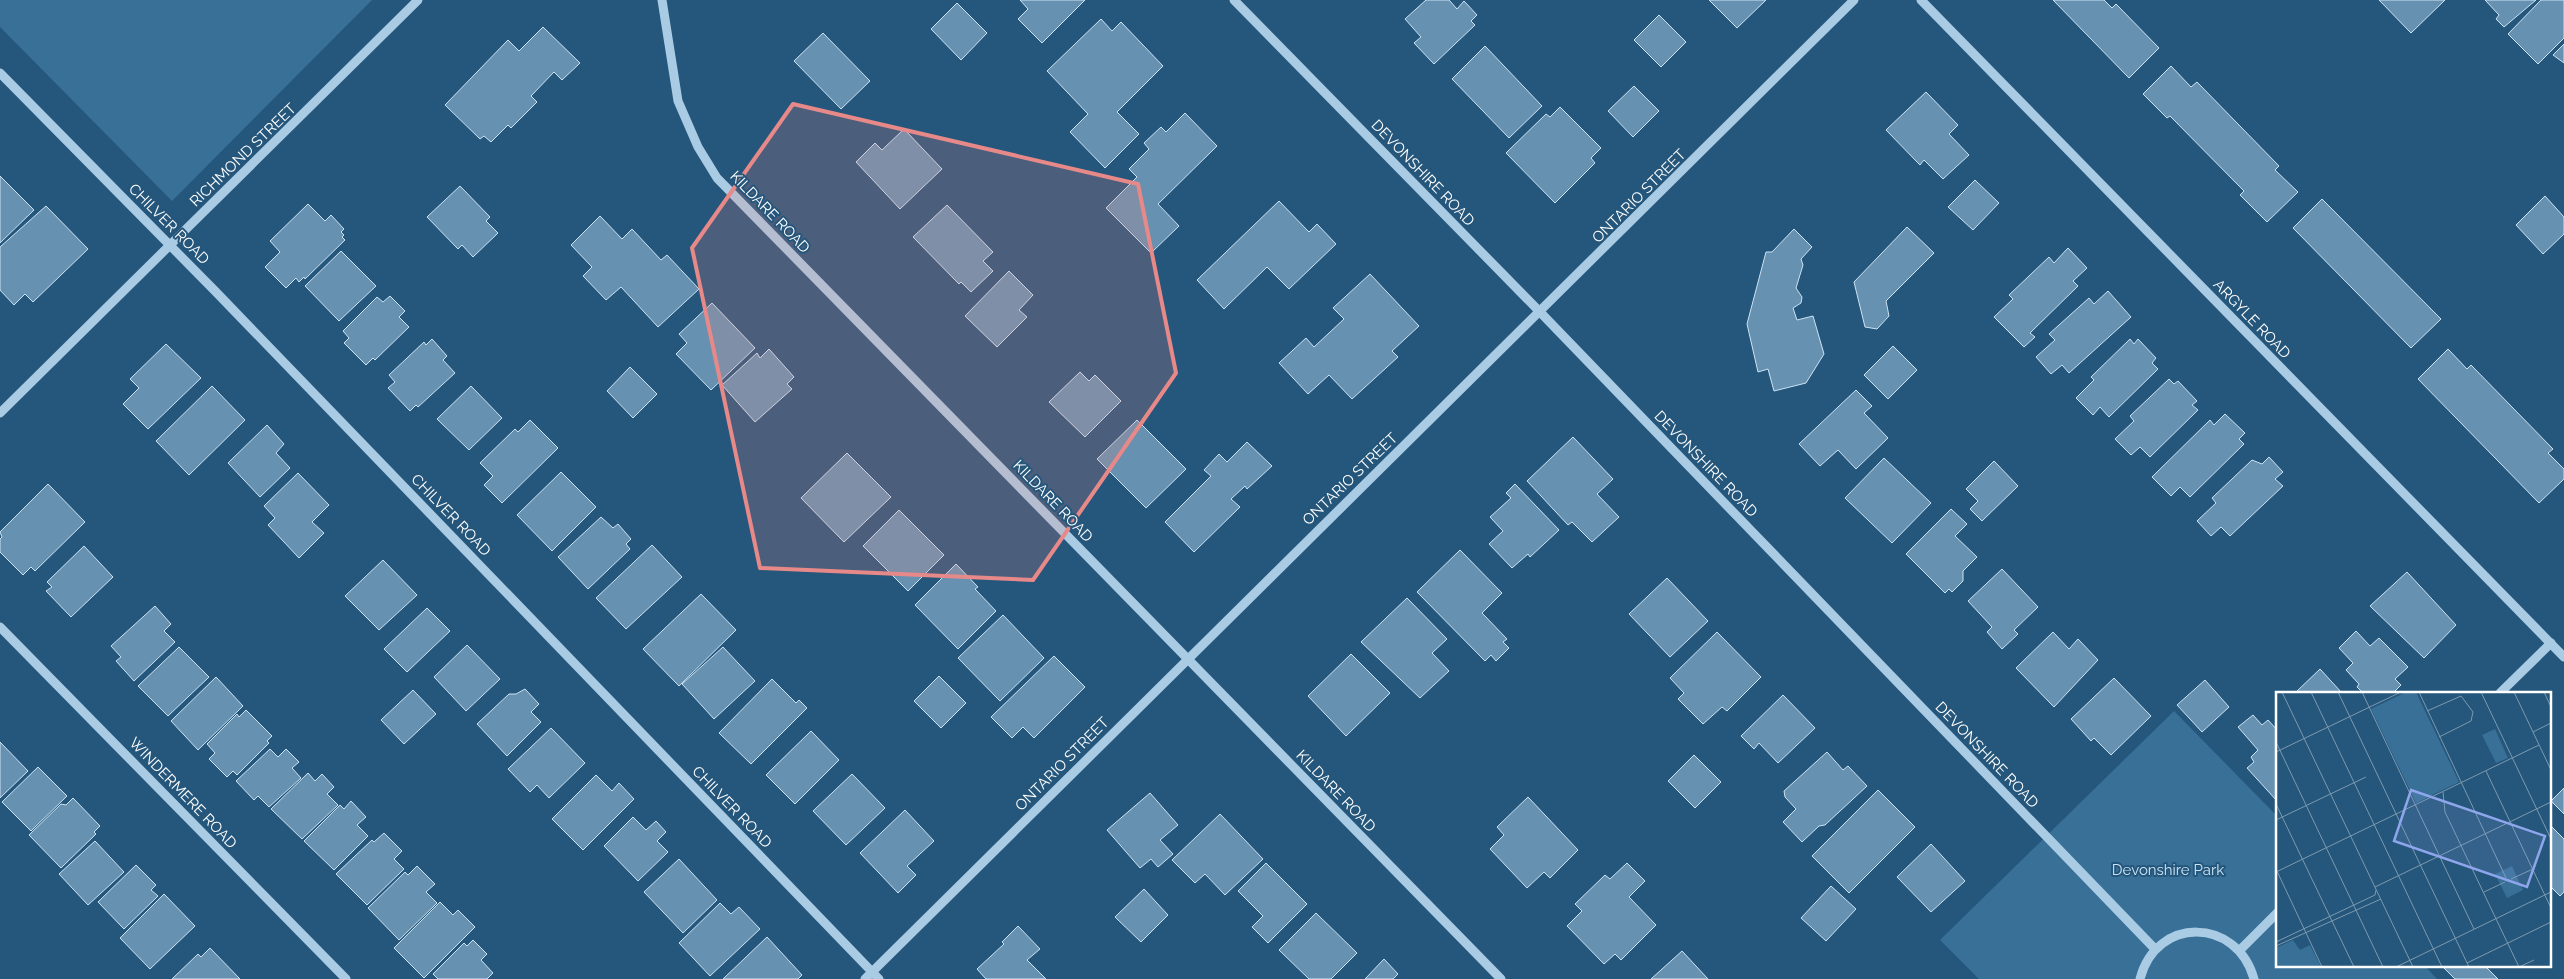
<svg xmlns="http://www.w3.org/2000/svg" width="2564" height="979" font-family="Raleway,sans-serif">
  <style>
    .green { fill: #397098 }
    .building { fill: #6691b1; stroke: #cce3f4 }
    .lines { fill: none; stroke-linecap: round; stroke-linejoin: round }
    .minor { stroke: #a9cbe4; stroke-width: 9 }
    .marked { fill: #e88989; fill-opacity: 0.2; stroke: #e88989; stroke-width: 4; stroke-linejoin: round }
    .labels { text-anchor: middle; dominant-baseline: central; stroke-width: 4; stroke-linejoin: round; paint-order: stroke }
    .street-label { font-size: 15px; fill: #fff; stroke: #25567b }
    .park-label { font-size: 15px; fill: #cce3f4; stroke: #25567b }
    .inset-road { fill: none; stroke: #7c9ab0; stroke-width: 1 }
    .view { fill: #8ea6ec; fill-opacity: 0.15; stroke: #8ea6ec; stroke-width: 2.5 }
    .inset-edge { fill: none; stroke: #fff; stroke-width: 2.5 }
  </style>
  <rect width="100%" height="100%" fill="#25567b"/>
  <g class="green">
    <path d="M0 0H372L172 201 0 27Z"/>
    <path d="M2174 711 2278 817V965H2424L2437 979H1979L1940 940Z"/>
  </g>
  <g class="building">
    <path d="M1020 0H1085L1042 43 1018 19 1028 9Z"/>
    <path d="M1426 0H1449L1457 9 1464 1 1477 15 1471 21 1475 25 1434 64 1414 43 1421 37 1405 19Z"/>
    <path d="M1709 0H1766L1737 28Z"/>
    <path d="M2053 0H2104L2112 8 2116 4 2159 48 2129 78Z"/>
    <path d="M2379 0H2445L2411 33Z"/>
    <path d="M2485 0H2536L2504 27 2496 19 2499 15Z"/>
    <path d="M2541 0H2564V38L2538 64 2508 34Z"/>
    <path d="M957 3 987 33 961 60 931 29Z"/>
    <path d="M1659 15 1686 42 1661 67 1634 40Z"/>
    <path d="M1101 19 1112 31 1121 22 1163 66 1117 112 1139 134 1105 168 1070 132 1088 114 1047 71Z"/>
    <path d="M543 27 580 63 562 80 554 72 531 96 537 102 511 128 508 125 491 142 484 136 480 139 445 105 508 40 519 51Z"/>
    <path d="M823 33 870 81 841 109 794 61Z"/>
    <path d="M2564 44V63L2553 55Z"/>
    <path d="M1485 46 1542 106 1509 138 1452 79Z"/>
    <path d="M2171 66 2191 87 2197 82 2279 166 2275 170 2298 192 2267 222 2240 195 2244 191 2170 116 2167 118 2143 94Z"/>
    <path d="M1634 86 1659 111 1633 137 1608 111Z"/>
    <path d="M1926 92 1958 125 1949 134 1969 155 1943 179 1924 160 1920 165 1886 130Z"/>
    <path d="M1560 107 1601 148 1591 158 1595 163 1555 203 1506 153 1546 114 1550 117Z"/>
    <path d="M1185 113 1217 146 1158 204 1179 226 1151 253 1106 208 1137 177 1129 169 1149 149 1144 143 1161 127 1166 132Z"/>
    <path d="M904 129 942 169 900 209 856 162 875 143 882 150Z"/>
    <path d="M0 176 34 210 0 243Z"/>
    <path d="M1975 180 1999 203 1973 230 1948 207Z"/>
    <path d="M460 186 490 217 486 221 498 233 473 257 462 245 458 249 427 217Z"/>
    <path d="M2545 196 2564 217V234L2543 254 2516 225Z"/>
    <path d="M2322 199 2441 319 2411 348 2293 228Z"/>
    <path d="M1279 201 1309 232 1317 224 1336 244 1289 289 1267 267 1224 309 1197 280Z"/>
    <path d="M308 204 325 221 331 215 344 229 341 232 344 235 342 237 345 240 305 279 304 277 299 282 296 278 286 288 265 267 280 252 270 241Z"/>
    <path d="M947 205 993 252 983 261 993 271 971 292 961 282 959 284 913 237Z"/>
    <path d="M46 206 88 249 33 302 25 294 14 305 0 290V247Z"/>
    <path d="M600 216 622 239 632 229 661 260 667 255 699 289 658 327 621 287 606 300 583 276 592 267 571 245Z"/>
    <path d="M1907 227 1934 253 1886 301 1889 316 1877 329 1865 327 1854 282Z"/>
    <path d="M1794 229 1812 247 1801 259 1803 265 1796 288 1802 297 1801 303 1793 308 1797 320 1813 316 1824 354 1806 383 1774 391 1768 369 1758 372 1747 324 1766 252H1772Z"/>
    <path d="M2068 248 2087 268 2073 281 2078 286 2030 333 2035 337 2024 347 1994 317 2013 299 2009 295 2049 257 2054 263Z"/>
    <path d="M341 251 376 286 339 321 305 286Z"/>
    <path d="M1009 271 1033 295 1019 310 1027 317 997 347 965 316Z"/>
    <path d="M1370 274 1419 326 1392 351 1398 357 1352 399 1329 375 1308 394 1279 363 1306 338 1314 347 1344 319 1333 308Z"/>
    <path d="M2108 291 2131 317 2069 373 2062 365 2051 374 2036 357 2055 340 2049 334 2089 298 2094 304Z"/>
    <path d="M390 296 405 311 399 317 409 327 375 360 373 358 366 365 344 343 349 338 343 331 377 297 383 302Z"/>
    <path d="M712 303 755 348 711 390 676 354 687 343 679 334Z"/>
    <path d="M432 339 447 356 443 360 455 373 418 407 416 405 410 411 388 388 395 382 389 375 424 342 426 345Z"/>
    <path d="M2130 339 2134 344 2138 339 2156 358 2152 363 2158 369 2109 417 2100 407 2093 415 2076 398 2094 380 2091 377Z"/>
    <path d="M166 344 201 378 148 429 123 404 139 388 130 379Z"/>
    <path d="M1893 346 1917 370 1888 399 1864 375Z"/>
    <path d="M769 349 794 377 787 384 792 389 755 422 722 385 757 353 760 358Z"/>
    <path d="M2448 349 2467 369 2471 365 2553 449 2548 453 2564 469V479L2539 503 2418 379Z"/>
    <path d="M630 367 657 394 633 418 607 391Z"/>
    <path d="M1080 372 1089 381 1095 375 1121 401 1085 437 1049 402Z"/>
    <path d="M2169 379 2174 384 2178 381 2197 401 2192 405 2198 410 2150 457 2140 447 2131 455 2115 439 2134 421 2130 416Z"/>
    <path d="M212 386 245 420 189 475 156 441Z"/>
    <path d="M471 386 502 418 469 450 437 419Z"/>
    <path d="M1856 390 1872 406 1864 413 1888 438 1856 469 1838 450 1820 466 1799 444Z"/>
    <path d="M2225 414 2245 433 2239 439 2244 444 2190 497 2180 487 2171 496 2152 477 2210 420 2214 425Z"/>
    <path d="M530 420 558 448 502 503 484 485 493 476 480 463 515 429 518 432Z"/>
    <path d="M1137 420 1186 469 1146 508 1097 459Z"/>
    <path d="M267 425 284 444 276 453 290 468 260 497 228 463Z"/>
    <path d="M1573 437 1613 479 1597 494 1619 517 1592 542 1572 522 1568 525 1527 481Z"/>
    <path d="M1247 442 1272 466 1247 489 1245 486 1231 499 1240 507 1194 552 1165 522 1211 476 1204 470 1219 454 1227 462Z"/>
    <path d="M847 453 891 497 844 542 801 498Z"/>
    <path d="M2269 457 2283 472 2275 479 2283 486 2230 536 2221 527 2211 536 2197 521 2216 503 2212 498 2252 460 2262 464Z"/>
    <path d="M1884 458 1931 503 1892 543 1845 498Z"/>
    <path d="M1994 461 2018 486 1982 521 1970 509 1978 501 1966 489Z"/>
    <path d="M561 472 596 507 552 551 517 515Z"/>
    <path d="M298 473 329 505 312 522 324 533 299 558 268 525 275 518 264 506Z"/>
    <path d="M48 484 85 522 35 571 31 567 23 575 0 552V539L2 537 0 532Z"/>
    <path d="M1515 484 1559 530 1530 557 1528 554 1512 568 1489 544 1503 531 1490 517 1511 498 1506 493Z"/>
    <path d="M1951 509 1967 524 1955 536 1977 557 1963 571V581L1952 592 1949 589 1945 593 1906 554Z"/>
    <path d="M899 510 944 555 908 591 863 546Z"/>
    <path d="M601 517 613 528 618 524 631 539 626 544 630 549 588 589 558 557Z"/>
    <path d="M652 545 682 577 626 629 596 598Z"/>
    <path d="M84 546 113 577 71 617 46 591 52 587 47 582Z"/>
    <path d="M1460 550 1502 593 1482 613 1507 639 1503 642 1509 648 1496 661 1491 655 1485 661 1417 592Z"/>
    <path d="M383 560 417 595 379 630 345 596Z"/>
    <path d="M956 564 978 587 975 589 996 611 958 649 915 605Z"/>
    <path d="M2002 569 2038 607 2014 630 2018 634 2002 649 1987 632 1992 627 1968 601Z"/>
    <path d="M2407 572 2456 625 2424 658 2370 606Z"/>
    <path d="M1667 578 1708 621 1670 657 1629 614Z"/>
    <path d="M701 594 736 630 679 686 643 649Z"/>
    <path d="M1407 598 1447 639 1432 653 1449 671 1420 698 1361 642Z"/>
    <path d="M155 606 171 624 164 631 175 642 134 681 116 661 121 657 111 646Z"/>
    <path d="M427 608 450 631 407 672 384 649Z"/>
    <path d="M1003 615 1044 658 1000 701 958 658Z"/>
    <path d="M2356 631 2370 646 2379 638 2408 667 2395 679 2401 685 2393 693H2363L2357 687 2359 684 2346 670 2353 663 2339 648Z"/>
    <path d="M1717 632 1761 677 1727 711 1722 707 1703 724 1678 699 1684 693 1670 678Z"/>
    <path d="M2053 632 2069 649 2078 639 2098 660 2054 707 2016 668Z"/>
    <path d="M467 645 500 679 466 711 434 677Z"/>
    <path d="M179 647 209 677 168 716 138 686Z"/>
    <path d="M723 647 755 681 714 719 682 684Z"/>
    <path d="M1351 654 1390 693 1346 736 1308 696Z"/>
    <path d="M1054 656 1085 687 1034 738 1023 727 1012 738 991 717Z"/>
    <path d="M2320 669 2342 693H2295Z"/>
    <path d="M939 676 966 703 941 728 914 701Z"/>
    <path d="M216 677 243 706 198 750 171 721Z"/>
    <path d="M2114 678 2151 716 2111 755 2094 738 2091 741 2071 719Z"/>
    <path d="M772 679 796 703 799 700 807 708 751 764 719 733Z"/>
    <path d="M2205 680 2229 707 2202 732 2177 705Z"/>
    <path d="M525 689 539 704 531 712 541 722 507 756 477 724 509 694H516Z"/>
    <path d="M413 690 436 714 404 744 381 720Z"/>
    <path d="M1783 695 1815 728 1778 763 1759 743 1754 749 1741 736Z"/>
    <path d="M246 710 272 736 267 741 269 743 237 775 233 771 227 777 209 759 215 753 207 744 237 714 239 717Z"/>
    <path d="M2253 715 2262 725 2268 720 2278 731 2277 801 2247 768 2254 762 2251 757 2258 750 2238 727Z"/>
    <path d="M551 728 585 763 549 798 537 785 530 792 508 769Z"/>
    <path d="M811 731 839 760 795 804 766 775Z"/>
    <path d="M0 742 28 771 0 798Z"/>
    <path d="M270 749 278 757 286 749 299 762 292 768 301 778 269 807 258 796 254 800 236 781Z"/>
    <path d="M1827 752 1843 770 1848 766 1867 786 1825 825 1819 826 1802 842 1783 822 1796 809 1785 797 1784 791Z"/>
    <path d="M1694 755 1721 782 1695 808 1668 781Z"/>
    <path d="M38 767 67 796 31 831 2 802Z"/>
    <path d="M308 773 315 781 322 774 334 787 327 794 338 805 302 839 271 809Z"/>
    <path d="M852 774 885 808 846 845 813 811Z"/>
    <path d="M596 775 612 791 619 783 634 799 583 850 552 819Z"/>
    <path d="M2564 788V814L2551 801Z"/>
    <path d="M1878 790 1915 827 1849 893 1812 856Z"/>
    <path d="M1150 793 1178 825 1160 840 1173 854 1158 867 1151 859 1140 868 1107 830Z"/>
    <path d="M1528 797 1578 850 1550 878 1544 872 1527 888 1490 849 1504 835 1497 827Z"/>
    <path d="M73 798 100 826 94 832 96 834 61 868 29 835 61 804 66 805Z"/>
    <path d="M351 801 366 817 357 825 368 836 334 870 304 841 340 805 344 809Z"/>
    <path d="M905 810 934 841 907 866 916 875 898 893 860 853Z"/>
    <path d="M1220 814 1263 859 1225 895 1205 874 1195 883 1172 860Z"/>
    <path d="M633 817 646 830 656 821 666 832 657 841 668 852 638 881 604 846Z"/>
    <path d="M2550 825 2564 839V892L2560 896 2550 886Z"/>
    <path d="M384 833 402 851 394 859 404 869 367 905 336 874 372 840 374 842Z"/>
    <path d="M95 841 124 872 88 905 59 874Z"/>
    <path d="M1931 844 1965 881 1931 912 1897 877Z"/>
    <path d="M679 859 717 900 683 933 644 892Z"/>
    <path d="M1266 863 1307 904 1268 943 1252 927 1263 916 1238 891Z"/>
    <path d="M1627 863 1645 881 1629 897 1656 925 1621 960 1615 954 1604 964 1567 926 1582 911 1575 904 1605 875 1610 879Z"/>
    <path d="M136 865 156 885 151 890 158 896 124 929 98 902Z"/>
    <path d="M417 866 435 884 426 892 437 903 399 940 368 908 405 872 408 875Z"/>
    <path d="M1831 886 1856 909 1826 941 1801 918Z"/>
    <path d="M1144 889 1168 915 1141 942 1115 917Z"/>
    <path d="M164 894 195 926 150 969 120 938Z"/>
    <path d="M440 902 453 915 458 910 475 927 424 978 394 948Z"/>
    <path d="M720 903 731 914 739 907 760 929 710 976 679 943Z"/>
    <path d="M1316 913 1357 953 1331 979H1309L1279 950Z"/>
    <path d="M1018 926 1040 949 1027 960 1046 979H986L977 969 1004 944 1002 942Z"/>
    <path d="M767 937 802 975 798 979H723Z"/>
    <path d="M473 940 487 954 481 960 493 973 487 979H438L433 974 464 943 467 946Z"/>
    <path d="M210 948 240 979H172L198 954 201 957Z"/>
    <path d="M1682 951 1708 979H1651Z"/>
    <path d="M1384 959 1398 974 1393 979H1365Z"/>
    <path d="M2441 965H2484L2498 979H2455Z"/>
  </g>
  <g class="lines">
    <g class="minor">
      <path d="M662 0 678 101 698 147 717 178 1501 979"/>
      <path d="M1234 0 1540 312 2155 949"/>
      <path d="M1921 0 2564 657"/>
      <path d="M0 73 216 292 879 979"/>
      <path d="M0 413 418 0"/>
      <path d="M0 627 346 979"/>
      <path d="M2500 693 2551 643"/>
      <path d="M2240 950 2278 912"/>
      <path d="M865 979 1854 0"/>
      <path d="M2140 979C2156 916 2237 917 2254 979"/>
    </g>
  </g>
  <path class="marked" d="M793 104 1138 184 1176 373 1033 580 760 568 692 248Z"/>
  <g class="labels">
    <g class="street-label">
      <text transform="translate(243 155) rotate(-44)">RICHMOND STREET</text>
      <text transform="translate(1423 173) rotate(46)">DEVONSHIRE ROAD</text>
      <text transform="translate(1639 196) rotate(-45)">ONTARIO STREET</text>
      <text transform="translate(770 212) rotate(46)">KILDARE ROAD</text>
      <text transform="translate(169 224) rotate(45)">CHILVER ROAD</text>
      <text transform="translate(2252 319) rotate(46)">ARGYLE ROAD</text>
      <text transform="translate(1706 464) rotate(46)">DEVONSHIRE ROAD</text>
      <text transform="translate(1350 479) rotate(-44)">ONTARIO STREET</text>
      <text transform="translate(1053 501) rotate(46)">KILDARE ROAD</text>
      <text transform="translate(451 515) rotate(46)">CHILVER ROAD</text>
      <text transform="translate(1987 755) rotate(46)">DEVONSHIRE ROAD</text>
      <text transform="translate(1062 764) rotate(-45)">ONTARIO STREET</text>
      <text transform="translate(1336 791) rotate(46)">KILDARE ROAD</text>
      <text transform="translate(183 793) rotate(46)">WINDERMERE ROAD</text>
      <text transform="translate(732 807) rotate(46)">CHILVER ROAD</text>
    </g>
    <g class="park-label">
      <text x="2168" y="870">Devonshire Park</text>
    </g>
  </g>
  <g transform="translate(2276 692)">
    <rect width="275" height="275" fill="#25567b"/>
    <path d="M130 0H140L183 90 140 111 95 17ZM219 37 232 66 220 71 206 43ZM236 174 247 198 231 206 219 182ZM17 248 24 258 34 253 45 275H0V256Z" fill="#397098"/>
    <path class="inset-road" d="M6 0 137 275M35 0 166 275M62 0 193 275M86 0 198 237M143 0 230 186M205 0 275 147M238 0 275 78M268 0 275 15M151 19 185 4 197 20 195 29 163 45M257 40 275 31M0 50 107 275M0 60 125 0M210 79 275 216M167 100 169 120 243 275M0 112 78 275M0 128 90 85M0 177 46 275M0 180 263 53M235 187 257 177M99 195 275 110M208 200 229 190M0 250 99 203 100 198M0 254 105 207M191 271 275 230M120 275 275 200M243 275 258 268"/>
    <path class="view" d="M135 98 269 144 251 195 118 149Z"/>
    <rect width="275" height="275" class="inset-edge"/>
  </g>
</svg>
